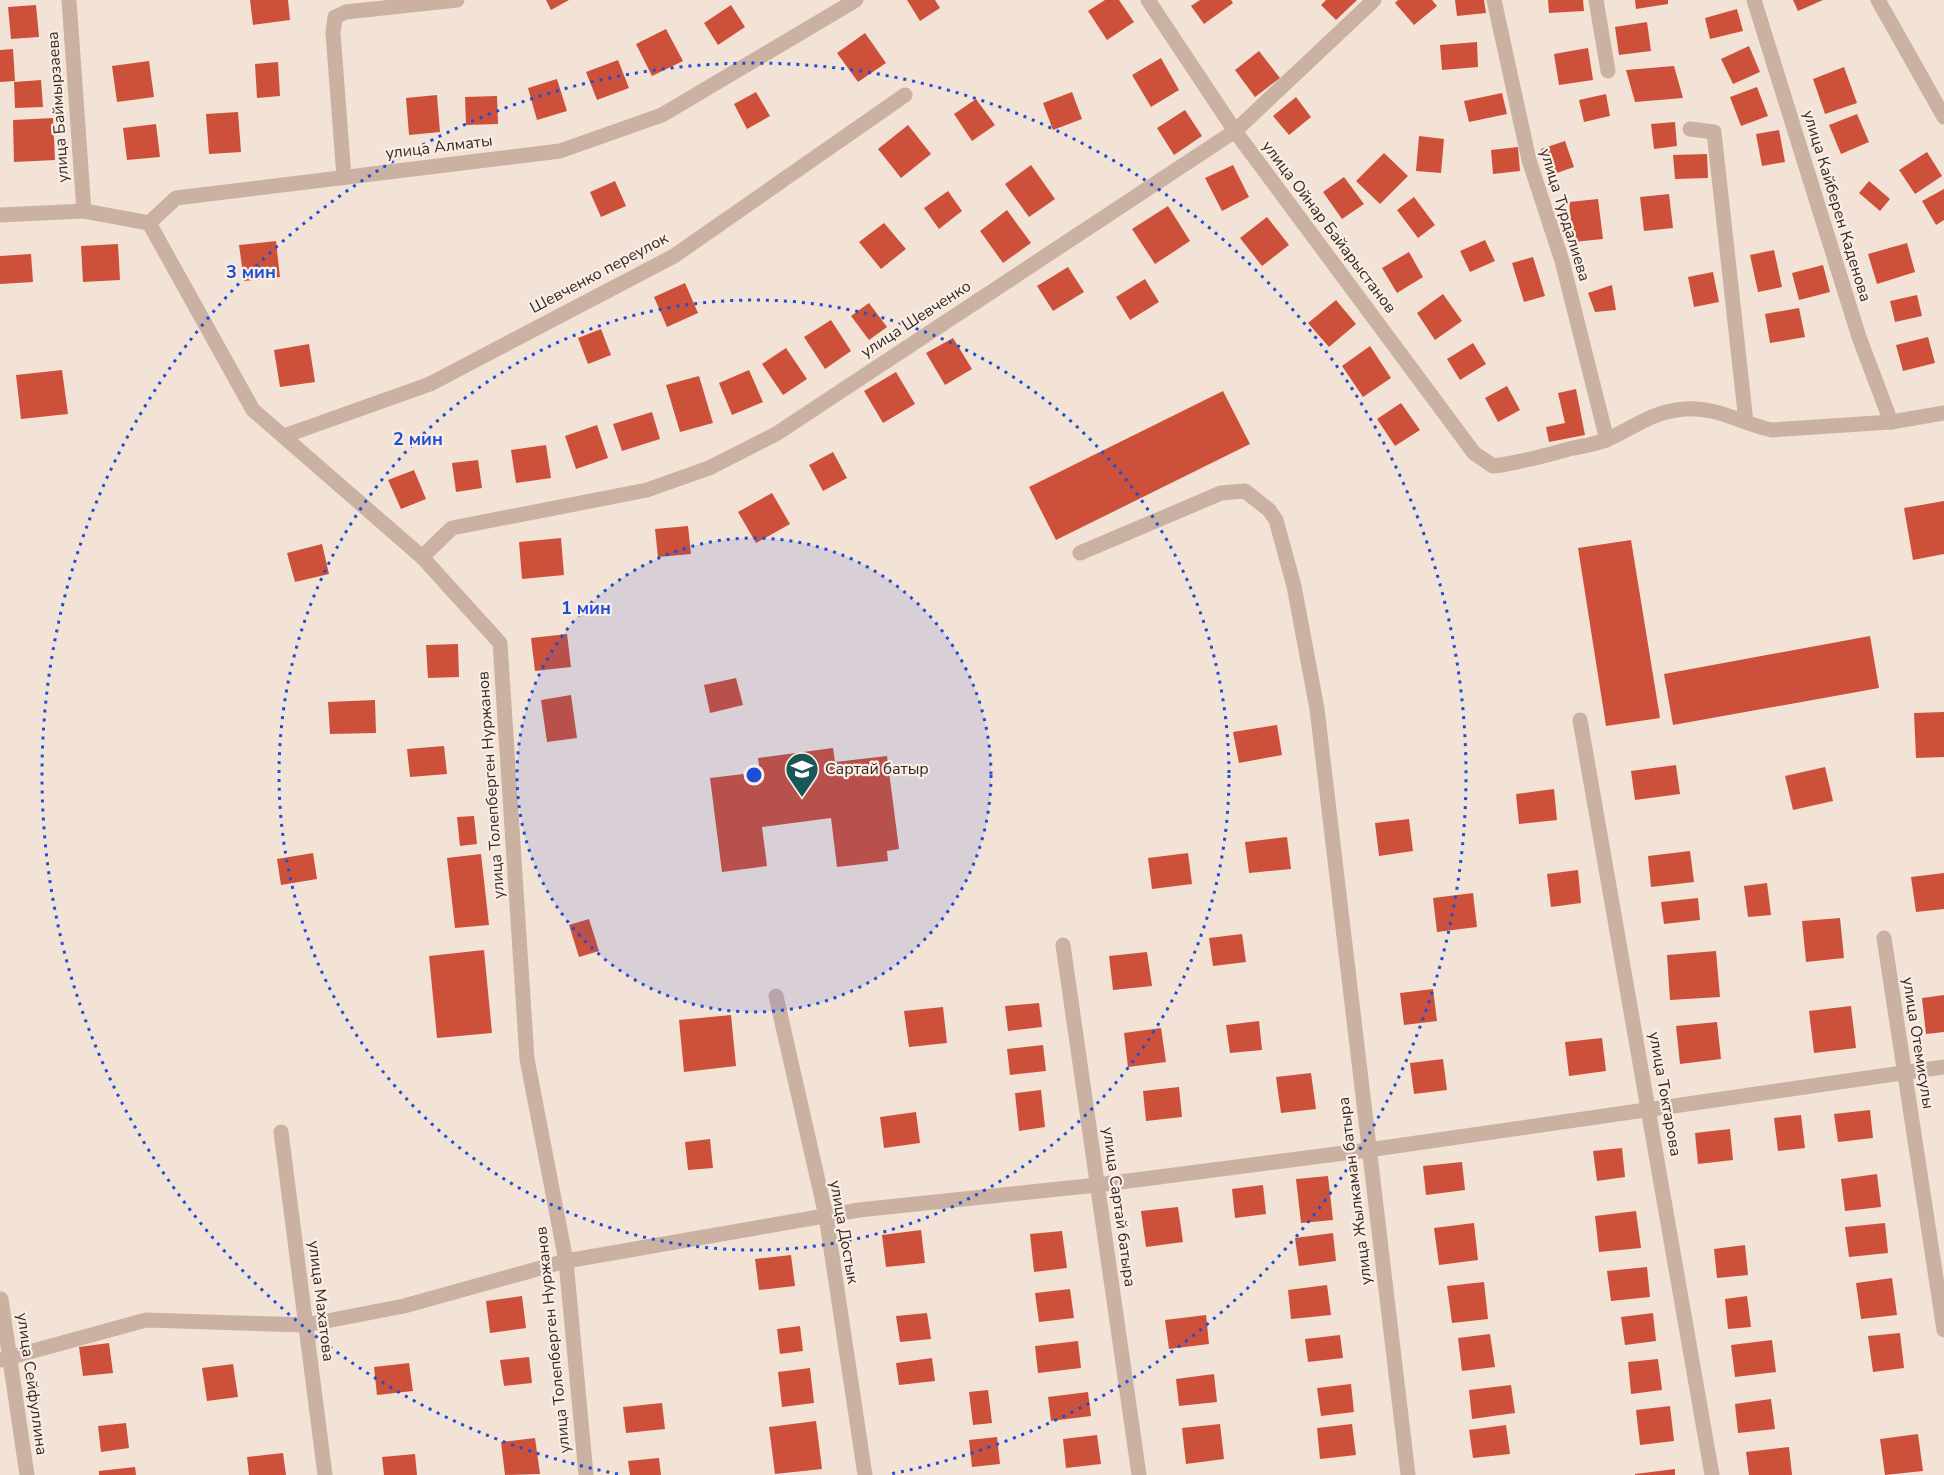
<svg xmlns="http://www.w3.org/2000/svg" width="1944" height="1475" font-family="'Nunito Sans',sans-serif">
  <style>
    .building { fill: #cd513a }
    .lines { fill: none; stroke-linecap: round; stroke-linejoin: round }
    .street { stroke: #cbb1a2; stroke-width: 15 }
    .ring { fill: none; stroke: #1d4ed8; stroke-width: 3; stroke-dasharray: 3 6 }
    .labels { text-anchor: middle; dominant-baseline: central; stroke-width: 4.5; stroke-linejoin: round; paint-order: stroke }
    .street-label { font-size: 16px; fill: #352925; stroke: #faede3 }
    .poi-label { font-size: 16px; fill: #352925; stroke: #faede3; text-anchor: start }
    .centre { fill: #1d4ed8; stroke: #faede3; stroke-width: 3 }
    .ring-label { font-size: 18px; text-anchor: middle; font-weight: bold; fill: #1d4ed8; stroke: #faede3; stroke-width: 4.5; stroke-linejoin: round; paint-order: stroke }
  </style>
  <rect width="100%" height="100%" fill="#f2e3d6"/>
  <g class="building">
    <path d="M250 0H288L290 20 253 25Z"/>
    <path d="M546 0H569L551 10Z"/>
    <path d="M907 0H935L940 8 920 21Z"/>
    <path d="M1105 0H1119L1134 22 1107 40 1088 11Z"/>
    <path d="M1200 0H1231L1233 3 1204 24 1191 6Z"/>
    <path d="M1326 0H1357L1336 20 1321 5Z"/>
    <path d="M1398 0H1432L1437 6 1414 25 1395 3Z"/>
    <path d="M1455 0H1484L1486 13 1457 16Z"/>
    <path d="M1548 0H1583L1584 11 1549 13Z"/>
    <path d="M1635 0H1668V4L1636 9Z"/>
    <path d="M1793 0H1823L1798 11Z"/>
    <path d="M36 5 39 37 11 39 8 7Z"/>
    <path d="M731 5 745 27 718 45 704 23Z"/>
    <path d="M1737 9 1743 31 1710 39 1705 18Z"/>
    <path d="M1647 22 1651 51 1619 55 1615 27Z"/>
    <path d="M666 29 683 61 652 76 636 44Z"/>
    <path d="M865 33 886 63 858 82 837 53Z"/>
    <path d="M1477 42 1478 67 1442 70 1440 45Z"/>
    <path d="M1749 46 1760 72 1733 84 1721 59Z"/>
    <path d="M1588 48 1593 80 1559 85 1554 54Z"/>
    <path d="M13 49 15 81 0 82V50Z"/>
    <path d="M1259 51 1280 78 1255 97 1235 70Z"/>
    <path d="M1161 58 1179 90 1151 107 1132 75Z"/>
    <path d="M618 60 629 88 597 100 586 72Z"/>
    <path d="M149 61 154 97 117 102 112 66Z"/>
    <path d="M278 62 280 96 257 98 255 64Z"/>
    <path d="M1674 66 1683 98 1635 102 1626 70Z"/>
    <path d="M1844 67 1857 103 1825 114 1813 79Z"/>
    <path d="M557 79 567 111 537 120 528 88Z"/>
    <path d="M41 80 43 107 15 108 14 82Z"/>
    <path d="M1757 87 1768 116 1741 126 1730 97Z"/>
    <path d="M756 92 770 116 747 129 734 104Z"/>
    <path d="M1072 92 1082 119 1053 130 1043 103Z"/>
    <path d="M1502 93 1507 114 1469 122 1464 101Z"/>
    <path d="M1606 94 1610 116 1584 122 1579 100Z"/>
    <path d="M437 95 440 132 409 135 406 98Z"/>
    <path d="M497 96 498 124 466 125 465 97Z"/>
    <path d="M1296 97 1311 117 1289 135 1273 116Z"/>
    <path d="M976 99 995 125 972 141 954 114Z"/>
    <path d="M1185 110 1202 136 1174 155 1157 128Z"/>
    <path d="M238 112 241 152 209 154 206 114Z"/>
    <path d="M1857 114 1869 142 1841 154 1829 125Z"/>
    <path d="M53 118 55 160 14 162 13 120Z"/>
    <path d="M1675 122 1677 146 1654 149 1651 124Z"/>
    <path d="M156 124 160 157 127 160 123 128Z"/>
    <path d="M908 125 931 154 901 178 878 149Z"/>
    <path d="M1779 130 1785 162 1762 166 1756 134Z"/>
    <path d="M1419 136 1444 139 1441 173 1416 171Z"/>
    <path d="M1565 141 1574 167 1551 175 1541 149Z"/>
    <path d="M1518 147 1520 171 1493 174 1491 150Z"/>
    <path d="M1927 152 1942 176 1915 194 1899 170Z"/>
    <path d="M1384 153 1408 176 1380 204 1356 181Z"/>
    <path d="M1707 154 1708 178 1675 179 1673 155Z"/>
    <path d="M1031 165 1055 199 1029 217 1005 184Z"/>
    <path d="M1233 165 1249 197 1222 211 1205 178Z"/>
    <path d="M1344 177 1364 204 1342 219 1323 192Z"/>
    <path d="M615 181 626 206 601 217 590 192Z"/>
    <path d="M1869 181 1890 199 1880 211 1859 193Z"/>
    <path d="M1944 189V220L1936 225 1922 201Z"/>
    <path d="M948 191 962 211 939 229 924 208Z"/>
    <path d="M1669 194 1673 228 1644 231 1640 197Z"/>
    <path d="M1414 197 1435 225 1418 238 1397 210Z"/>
    <path d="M1598 199 1603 239 1573 242 1569 202Z"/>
    <path d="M1168 206 1190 241 1155 264 1132 229Z"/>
    <path d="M1007 210 1031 243 1003 263 980 231Z"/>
    <path d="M1267 217 1289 245 1262 266 1240 238Z"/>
    <path d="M884 223 906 249 881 269 859 242Z"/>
    <path d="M1485 240 1495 261 1470 272 1460 251Z"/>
    <path d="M276 241 280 277 244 281 239 245Z"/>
    <path d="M1907 243 1915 272 1877 284 1868 254Z"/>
    <path d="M118 244 120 280 83 282 81 246Z"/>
    <path d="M1774 250 1782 287 1758 292 1750 255Z"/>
    <path d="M1409 252 1423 277 1397 293 1382 268Z"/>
    <path d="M31 254 33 282 0 284V256Z"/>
    <path d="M1533 257 1545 296 1524 302 1512 263Z"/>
    <path d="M1823 265 1830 292 1799 300 1792 273Z"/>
    <path d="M1068 267 1084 292 1053 311 1037 286Z"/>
    <path d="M1713 272 1719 302 1694 307 1688 277Z"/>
    <path d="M1145 279 1159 302 1130 320 1116 297Z"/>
    <path d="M685 283 698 313 667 327 654 297Z"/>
    <path d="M1612 285 1616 310 1595 312 1588 293Z"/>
    <path d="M1443 294 1462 321 1435 340 1417 313Z"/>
    <path d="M1917 295 1922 316 1895 322 1890 301Z"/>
    <path d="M1336 300 1356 324 1329 347 1308 323Z"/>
    <path d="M869 303 887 327 869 340 851 316Z"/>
    <path d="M1799 308 1805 337 1770 343 1765 314Z"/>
    <path d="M831 320 851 351 825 369 804 337Z"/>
    <path d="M601 329 611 355 588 364 578 338Z"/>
    <path d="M1928 337 1935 363 1903 371 1896 345Z"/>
    <path d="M953 338 972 369 945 385 926 353Z"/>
    <path d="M1473 343 1486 364 1460 380 1447 359Z"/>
    <path d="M309 344 315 382 280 387 274 350Z"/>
    <path d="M1370 346 1391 378 1363 397 1342 366Z"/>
    <path d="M786 348 807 379 783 395 762 364Z"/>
    <path d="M62 370 68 414 21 419 16 375Z"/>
    <path d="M749 370 763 402 732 415 719 383Z"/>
    <path d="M896 372 915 404 883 423 864 391Z"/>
    <path d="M699 376 713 423 680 432 666 385Z"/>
    <path d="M1507 386 1520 410 1498 422 1485 398Z"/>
    <path d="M1576 389 1585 435 1549 442 1546 427 1565 423 1558 393Z"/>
    <path d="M1223 391 1250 444 1056 540 1029 487Z"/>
    <path d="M1401 403 1420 430 1395 446 1377 419Z"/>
    <path d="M652 412 660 439 622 451 613 424Z"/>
    <path d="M597 425 608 458 576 469 565 436Z"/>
    <path d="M546 445 551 478 516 483 511 450Z"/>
    <path d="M833 452 847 478 823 491 809 465Z"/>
    <path d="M478 460 482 488 456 492 452 463Z"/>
    <path d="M414 470 426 499 401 509 388 480Z"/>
    <path d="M772 493 790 524 756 543 738 512Z"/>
    <path d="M1944 501V554L1913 560 1904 508Z"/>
    <path d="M688 526 691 554 658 557 655 529Z"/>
    <path d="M561 538 564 575 522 579 519 542Z"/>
    <path d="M1631 540 1660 718 1606 726 1578 548Z"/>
    <path d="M322 544 329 574 295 582 287 553Z"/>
    <path d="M567 634 571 667 535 671 531 638Z"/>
    <path d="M1870 636 1879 688 1673 725 1664 674Z"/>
    <path d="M458 644 459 677 428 678 426 645Z"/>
    <path d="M736 678 743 705 710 713 704 685Z"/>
    <path d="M571 695 577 738 547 742 541 700Z"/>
    <path d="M375 700 376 733 330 734 328 702Z"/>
    <path d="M1944 712V757L1916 758 1914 713Z"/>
    <path d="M1277 725 1282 755 1239 763 1233 732Z"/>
    <path d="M444 746 447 774 410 777 407 749Z"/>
    <path d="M833 748 835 762 887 756 899 849 887 851 888 861 837 867 831 818 762 827 767 866 722 872 710 778 760 772 758 758Z"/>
    <path d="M1676 765 1680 794 1635 800 1631 771Z"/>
    <path d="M1825 767 1833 801 1793 810 1785 776Z"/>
    <path d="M1554 789 1557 820 1519 824 1516 794Z"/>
    <path d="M474 816 477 844 460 846 457 817Z"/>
    <path d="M1409 819 1413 851 1379 856 1375 823Z"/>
    <path d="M1287 837 1291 869 1249 873 1245 842Z"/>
    <path d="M1690 851 1694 882 1651 887 1648 856Z"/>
    <path d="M313 853 317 879 281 885 277 859Z"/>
    <path d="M1188 853 1192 884 1152 889 1148 858Z"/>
    <path d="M481 854 489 925 455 928 447 858Z"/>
    <path d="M1578 870 1581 903 1551 907 1547 874Z"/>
    <path d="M1944 873V909L1916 912 1911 877Z"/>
    <path d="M1767 883 1771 915 1748 917 1744 886Z"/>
    <path d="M1473 893 1477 927 1437 932 1433 898Z"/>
    <path d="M1698 898 1700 920 1664 924 1661 902Z"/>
    <path d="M1840 918 1844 958 1806 962 1802 921Z"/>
    <path d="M589 919 599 951 579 957 569 925Z"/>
    <path d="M1242 934 1246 962 1213 966 1209 938Z"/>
    <path d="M484 950 492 1033 437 1038 429 956Z"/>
    <path d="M1716 951 1720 997 1670 1000 1667 955Z"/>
    <path d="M1147 952 1152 986 1113 990 1109 956Z"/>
    <path d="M1433 989 1437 1021 1404 1025 1400 993Z"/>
    <path d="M1944 995V1032L1926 1034 1922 998Z"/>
    <path d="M1039 1003 1042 1027 1008 1031 1005 1006Z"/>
    <path d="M1851 1006 1856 1048 1814 1053 1809 1011Z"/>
    <path d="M943 1007 947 1043 909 1047 904 1011Z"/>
    <path d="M731 1015 736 1066 684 1072 679 1020Z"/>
    <path d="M1259 1021 1262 1050 1230 1053 1226 1025Z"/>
    <path d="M1717 1022 1721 1059 1680 1064 1676 1026Z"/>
    <path d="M1161 1028 1166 1062 1128 1067 1124 1033Z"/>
    <path d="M1602 1038 1606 1071 1569 1076 1565 1042Z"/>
    <path d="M1043 1045 1046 1071 1010 1075 1007 1049Z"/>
    <path d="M1443 1059 1447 1090 1414 1094 1410 1063Z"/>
    <path d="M1311 1073 1316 1109 1281 1113 1276 1077Z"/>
    <path d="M1179 1087 1182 1117 1146 1121 1143 1091Z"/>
    <path d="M1041 1090 1045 1127 1019 1131 1015 1093Z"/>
    <path d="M1870 1110 1873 1138 1838 1142 1834 1114Z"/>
    <path d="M916 1112 920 1143 884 1148 880 1117Z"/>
    <path d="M1801 1115 1805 1148 1778 1151 1774 1118Z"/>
    <path d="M1730 1129 1733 1160 1698 1164 1695 1133Z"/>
    <path d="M710 1139 713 1168 688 1170 685 1142Z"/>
    <path d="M1622 1148 1625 1177 1597 1181 1593 1151Z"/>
    <path d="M1462 1162 1465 1190 1426 1195 1423 1166Z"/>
    <path d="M1877 1174 1881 1207 1845 1211 1841 1179Z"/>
    <path d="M1328 1176 1333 1220 1301 1223 1296 1179Z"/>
    <path d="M1263 1185 1266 1214 1235 1218 1232 1189Z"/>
    <path d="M1178 1207 1183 1242 1146 1247 1141 1211Z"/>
    <path d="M1636 1211 1641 1248 1599 1252 1595 1216Z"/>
    <path d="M1474 1223 1478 1260 1439 1265 1434 1228Z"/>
    <path d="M1885 1223 1888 1253 1849 1257 1845 1227Z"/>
    <path d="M921 1230 925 1263 886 1267 882 1235Z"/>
    <path d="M1062 1231 1067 1268 1034 1272 1030 1234Z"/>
    <path d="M1333 1233 1336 1261 1299 1266 1295 1238Z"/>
    <path d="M1745 1245 1748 1275 1717 1278 1714 1249Z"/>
    <path d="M791 1255 795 1286 759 1290 755 1259Z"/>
    <path d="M1647 1267 1650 1297 1611 1301 1607 1271Z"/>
    <path d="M1892 1278 1897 1315 1861 1319 1856 1283Z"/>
    <path d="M1484 1282 1488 1319 1452 1323 1447 1286Z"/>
    <path d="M1327 1285 1331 1315 1291 1319 1288 1290Z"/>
    <path d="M1070 1289 1074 1318 1039 1322 1035 1293Z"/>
    <path d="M522 1296 526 1328 490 1333 486 1301Z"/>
    <path d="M1747 1296 1751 1327 1728 1329 1725 1299Z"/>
    <path d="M927 1313 931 1339 900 1342 896 1316Z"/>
    <path d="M1653 1313 1656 1341 1625 1345 1621 1317Z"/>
    <path d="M1206 1315 1209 1344 1169 1349 1165 1320Z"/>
    <path d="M800 1326 803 1351 780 1354 777 1329Z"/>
    <path d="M1900 1333 1904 1368 1873 1372 1868 1336Z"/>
    <path d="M1490 1334 1495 1367 1462 1371 1458 1338Z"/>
    <path d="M1340 1335 1343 1358 1308 1362 1305 1339Z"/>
    <path d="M1772 1340 1776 1372 1735 1377 1731 1345Z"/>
    <path d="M1078 1341 1081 1368 1038 1373 1035 1346Z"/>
    <path d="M109 1343 113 1373 83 1376 79 1347Z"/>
    <path d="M529 1357 532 1383 504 1386 500 1360Z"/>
    <path d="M932 1358 935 1381 899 1385 896 1363Z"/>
    <path d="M1658 1359 1662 1390 1631 1394 1628 1362Z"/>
    <path d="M409 1363 413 1391 377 1395 374 1367Z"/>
    <path d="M233 1364 238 1397 207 1401 202 1368Z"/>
    <path d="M810 1368 814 1403 782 1407 778 1372Z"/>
    <path d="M1214 1374 1217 1402 1179 1406 1176 1379Z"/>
    <path d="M1351 1384 1354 1412 1321 1416 1317 1388Z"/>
    <path d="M1511 1385 1515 1413 1472 1419 1469 1390Z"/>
    <path d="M988 1390 992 1423 973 1425 969 1392Z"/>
    <path d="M1088 1392 1091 1416 1051 1421 1048 1397Z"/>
    <path d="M1771 1399 1775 1429 1738 1433 1735 1404Z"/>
    <path d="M662 1403 665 1429 626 1433 623 1407Z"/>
    <path d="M1670 1406 1674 1441 1640 1445 1636 1410Z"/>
    <path d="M816 1421 822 1469 775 1474 769 1427Z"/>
    <path d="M126 1423 129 1448 101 1452 98 1426Z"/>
    <path d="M1220 1424 1224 1459 1186 1464 1182 1428Z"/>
    <path d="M1352 1424 1356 1455 1320 1459 1317 1428Z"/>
    <path d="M1506 1425 1510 1454 1473 1458 1469 1430Z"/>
    <path d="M1918 1434 1923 1471 1885 1475 1880 1439Z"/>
    <path d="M1097 1435 1101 1464 1066 1468 1063 1439Z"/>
    <path d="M997 1437 1000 1464 972 1467 969 1440Z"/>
    <path d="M535 1438 540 1474 505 1475 501 1442Z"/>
    <path d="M1789 1447 1792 1475H1749L1746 1452Z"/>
    <path d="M283 1453 286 1475H249L247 1457Z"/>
    <path d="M415 1454 417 1475H384L382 1457Z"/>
    <path d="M659 1458 661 1475H630L628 1461Z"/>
    <path d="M135 1467 136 1475H99V1471Z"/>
    <path d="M1675 1469V1475H1635V1474Z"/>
  </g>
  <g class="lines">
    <g class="street">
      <path d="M69 0 84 211"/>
      <path d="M1148 0 1235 131 1474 453 1493 466C1520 463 1546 455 1573 448 1584 446 1598 444 1608 439 1637 426 1651 412 1684 409 1716 406 1743 424 1772 430L1891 422 1944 413"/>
      <path d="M1494 0 1529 160 1562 261 1607 440"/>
      <path d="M1596 0 1608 71"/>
      <path d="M1754 0 1859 337 1891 422"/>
      <path d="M1878 0 1944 117"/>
      <path d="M1690 129 1714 132 1746 422"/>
      <path d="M344 177 333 33 335 17 346 12 457 0"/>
      <path d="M0 215 84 211 149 223"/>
      <path d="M149 223 253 410 422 557 500 643 527 1059 566 1261 586 1475"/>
      <path d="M149 223 176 198 560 151 662 115 856 0"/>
      <path d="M284 436 430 384 674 256 905 95"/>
      <path d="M1080 553 1221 493 1245 491 1269 510 1276 520 1294 586 1317 709 1408 1475"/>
      <path d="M422 557 452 528 647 490 709 468 776 434 1235 131 1374 0"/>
      <path d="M1580 720 1712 1475"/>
      <path d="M1884 938 1944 1330"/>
      <path d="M1063 945 1139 1475"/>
      <path d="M776 996 826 1216 865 1475"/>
      <path d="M281 1132 325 1475"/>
      <path d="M1 1299 27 1475"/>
      <path d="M0 1360 146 1320 306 1325 404 1306 566 1261 859 1210 1097 1185 1368 1150 1944 1067"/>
    </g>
  </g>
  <circle cx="754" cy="775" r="237" fill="#1d4ed8" fill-opacity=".12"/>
  <g class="ring">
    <circle cx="754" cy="775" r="237"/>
    <circle cx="754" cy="775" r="475"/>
    <path d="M618 1474A712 712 0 1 1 890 1474"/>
  </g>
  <defs>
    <symbol id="school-pin" viewBox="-11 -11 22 30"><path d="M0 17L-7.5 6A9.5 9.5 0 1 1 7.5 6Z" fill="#195857" stroke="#faede3"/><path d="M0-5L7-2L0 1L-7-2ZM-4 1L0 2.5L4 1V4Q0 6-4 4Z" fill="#fff"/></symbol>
  </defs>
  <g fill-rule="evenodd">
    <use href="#school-pin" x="783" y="750" width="38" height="52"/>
  </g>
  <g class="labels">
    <g class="street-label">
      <text transform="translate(58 107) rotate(-94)">улица Баймырзаева</text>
      <text transform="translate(439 147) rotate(-7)">улица Алматы</text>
      <text transform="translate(1837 206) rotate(73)">улица Кайберен Каденова</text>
      <text transform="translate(1565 215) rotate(73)">улица Турдалиева</text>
      <text transform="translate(1329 227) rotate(53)">улица Ойнар Байарыстанов</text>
      <text transform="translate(599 273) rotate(-28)">Шевченко переулок</text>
      <text transform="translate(916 319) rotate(-33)">улица Шевченко</text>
      <text transform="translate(491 785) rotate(-94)">улица Толепберген Нуржанов</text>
      <text transform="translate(1918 1043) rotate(81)">улица Отемисулы</text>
      <text transform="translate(1665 1094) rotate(80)">улица Токтарова</text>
      <text transform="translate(1355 1191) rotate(-97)">улица Жылкаман батыра</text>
      <text transform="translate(1119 1207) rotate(82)">улица Сартай батыра</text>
      <text transform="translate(844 1232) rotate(80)">улица Достык</text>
      <text transform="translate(321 1301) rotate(83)">улица Махатова</text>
      <text transform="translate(553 1340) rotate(-96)">улица Толепберген Нуржанов</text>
      <text transform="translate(32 1384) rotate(82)">улица Сейфуллина</text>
    </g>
    <g class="poi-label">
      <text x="825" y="769">Сартай батыр</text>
    </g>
  </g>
  <circle cx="754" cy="775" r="9" class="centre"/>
  <g class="ring-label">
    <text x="251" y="278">3 мин</text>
    <text x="418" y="445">2 мин</text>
    <text x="586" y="614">1 мин</text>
  </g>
</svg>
